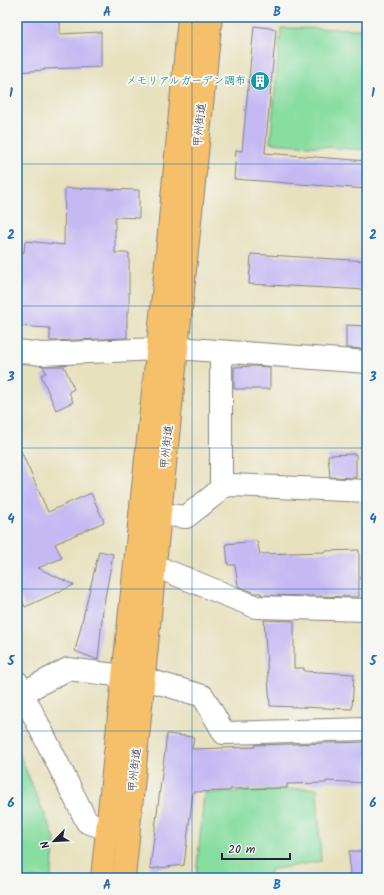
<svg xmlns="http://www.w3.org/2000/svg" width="384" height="895" font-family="Kalam,'Klee One',sans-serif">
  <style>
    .green { fill: #88dda0; stroke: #55806e }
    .building { fill: #c5b9f3 }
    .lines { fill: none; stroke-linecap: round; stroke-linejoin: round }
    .minor-casing { stroke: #84827c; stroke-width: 24 }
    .highway-casing { stroke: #84827c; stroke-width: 24 }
    .minor { stroke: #fff; stroke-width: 22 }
    .highway { stroke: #f6c06b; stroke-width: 22 }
    .grid { fill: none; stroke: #1f6fb2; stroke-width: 1; stroke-opacity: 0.55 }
    .labels { text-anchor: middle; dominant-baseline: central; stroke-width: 4; stroke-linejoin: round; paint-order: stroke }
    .culture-label { font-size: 11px; fill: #0d838f; stroke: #f6f6f2; text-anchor: end }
    .street-label { font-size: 11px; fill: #22223b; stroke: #f6f6f2 }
    .neatline { fill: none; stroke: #1f6fb2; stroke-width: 1.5 }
    .grid-label { font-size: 13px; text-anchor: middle; font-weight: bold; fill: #1f6fb2 }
  </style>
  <rect width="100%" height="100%" fill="#f6f6f2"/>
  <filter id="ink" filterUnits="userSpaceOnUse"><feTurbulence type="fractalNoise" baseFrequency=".025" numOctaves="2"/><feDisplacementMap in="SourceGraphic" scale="8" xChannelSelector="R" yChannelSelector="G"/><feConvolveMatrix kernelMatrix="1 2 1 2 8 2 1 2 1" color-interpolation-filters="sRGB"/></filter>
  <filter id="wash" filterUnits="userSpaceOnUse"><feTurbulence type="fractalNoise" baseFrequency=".012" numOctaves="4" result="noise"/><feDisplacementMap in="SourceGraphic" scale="16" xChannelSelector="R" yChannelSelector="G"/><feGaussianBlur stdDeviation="0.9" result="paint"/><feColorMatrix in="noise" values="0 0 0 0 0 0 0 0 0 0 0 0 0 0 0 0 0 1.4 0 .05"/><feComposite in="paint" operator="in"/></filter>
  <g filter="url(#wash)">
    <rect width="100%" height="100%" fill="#e7e1be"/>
    <g class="green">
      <path d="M281 28 367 29V150L270 143Z"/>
      <path d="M17 749 55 839 51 878H17Z"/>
      <path d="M317 788 321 861 270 870 269 878H196L204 793Z"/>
    </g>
    <g id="blocks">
      <g class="building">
        <path d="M17 17H60V34L101 32V67L44 69 45 70 17 72Z"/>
        <path d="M254 26 276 29 265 153 367 161V189L234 179 236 150 242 151Z"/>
        <path d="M65 188 139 190V218L115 217V253H129V312H127V338L50 341V328L17 326V252H24L25 241 64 245Z"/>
        <path d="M251 254 367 261V290L249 284Z"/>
        <path d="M346 325 367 326V349L346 348Z"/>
        <path d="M43 366H64L74 389 69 392 73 402 56 410 41 375 46 373Z"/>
        <path d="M254 366 270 367V389H234V367Z"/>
        <path d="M17 442 48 512 91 493 104 522 55 544 62 558 38 568 74 585 25 607 17 590Z"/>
        <path d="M356 454V478L330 477 328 455Z"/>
        <path d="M257 541 260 554 324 552V551L359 550V597L261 595V593H255L238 586 235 565H228L226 544Z"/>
        <path d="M99 551 113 554 103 609 98 660 75 651Z"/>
        <path d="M264 620 294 621V668H304V671L354 674 352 709 270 706Z"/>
        <path d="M167 734 194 737 192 749 255 747V745L367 742V783L326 781V783L287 784V788L230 789V791L193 792 184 865 150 869Z"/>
        <path d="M349 851H367V877H350Z"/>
      </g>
    </g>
  </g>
  <g filter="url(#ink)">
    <use href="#blocks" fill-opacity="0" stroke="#84827c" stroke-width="1"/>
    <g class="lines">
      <defs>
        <g id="minor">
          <path d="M177 348 367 362"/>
          <path d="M17 351 42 354 157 349"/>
          <path d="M221 352V487"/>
          <path d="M160 514 186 517 214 495 221 487 231 485 367 491"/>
          <path d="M155 566 256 607 367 610"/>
          <path d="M145 679 203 696 224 733 367 729"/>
          <path d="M17 682 87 822 107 829"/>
          <path d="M22 693 68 669 123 676"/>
        </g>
        <g id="highway">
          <path d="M102 878 162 306 189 17"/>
          <path d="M124 878 160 514 211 17"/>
        </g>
      </defs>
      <use href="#minor" class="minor-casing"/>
      <use href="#highway" class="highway-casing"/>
      <use href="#minor" class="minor"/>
      <use href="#highway" class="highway"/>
    </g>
  </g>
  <path class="grid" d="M192 17V878M17 164H367M17 306H367M17 448H367M17 589H367M17 731H367"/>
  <defs>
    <symbol id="building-disc" viewBox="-11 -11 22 22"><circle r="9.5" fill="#0f9aa8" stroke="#f6f6f2"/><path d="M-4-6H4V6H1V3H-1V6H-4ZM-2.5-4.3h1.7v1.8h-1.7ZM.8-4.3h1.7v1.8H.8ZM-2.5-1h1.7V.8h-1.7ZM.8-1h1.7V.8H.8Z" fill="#fff"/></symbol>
  </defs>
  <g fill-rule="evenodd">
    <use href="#building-disc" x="249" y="70" width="22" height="22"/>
  </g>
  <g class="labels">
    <g class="culture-label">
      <text x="246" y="81">メモリアルガーデン調布</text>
    </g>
    <g class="street-label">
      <text transform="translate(200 125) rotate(-84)">甲州街道</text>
      <text transform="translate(167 447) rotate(-84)">甲州街道</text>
      <text transform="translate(135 770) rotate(-84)">甲州街道</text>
    </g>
  </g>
  <rect width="384" height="895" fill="none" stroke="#f6f6f2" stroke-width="44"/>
  <g transform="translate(54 841) rotate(246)" stroke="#f6f6f2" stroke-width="3" paint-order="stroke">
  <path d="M0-3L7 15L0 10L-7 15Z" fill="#22223b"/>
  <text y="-6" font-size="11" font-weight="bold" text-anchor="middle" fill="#22223b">N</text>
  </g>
  <path d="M222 853v6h68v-6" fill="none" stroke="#22223b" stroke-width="2"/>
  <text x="228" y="853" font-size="12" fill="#22223b" stroke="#f6f6f2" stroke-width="3" paint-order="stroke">20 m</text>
  <rect x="22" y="22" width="340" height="851" class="neatline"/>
  <g class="grid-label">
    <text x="107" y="16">A</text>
    <text x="277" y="16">B</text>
    <text x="11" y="97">1</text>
    <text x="373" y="97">1</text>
    <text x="11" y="239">2</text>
    <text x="373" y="239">2</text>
    <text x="11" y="381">3</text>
    <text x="373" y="381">3</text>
    <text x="11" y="523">4</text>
    <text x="373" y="523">4</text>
    <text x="11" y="665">5</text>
    <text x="373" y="665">5</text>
    <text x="11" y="807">6</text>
    <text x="373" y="807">6</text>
    <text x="107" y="889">A</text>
    <text x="277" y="889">B</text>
  </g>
</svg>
